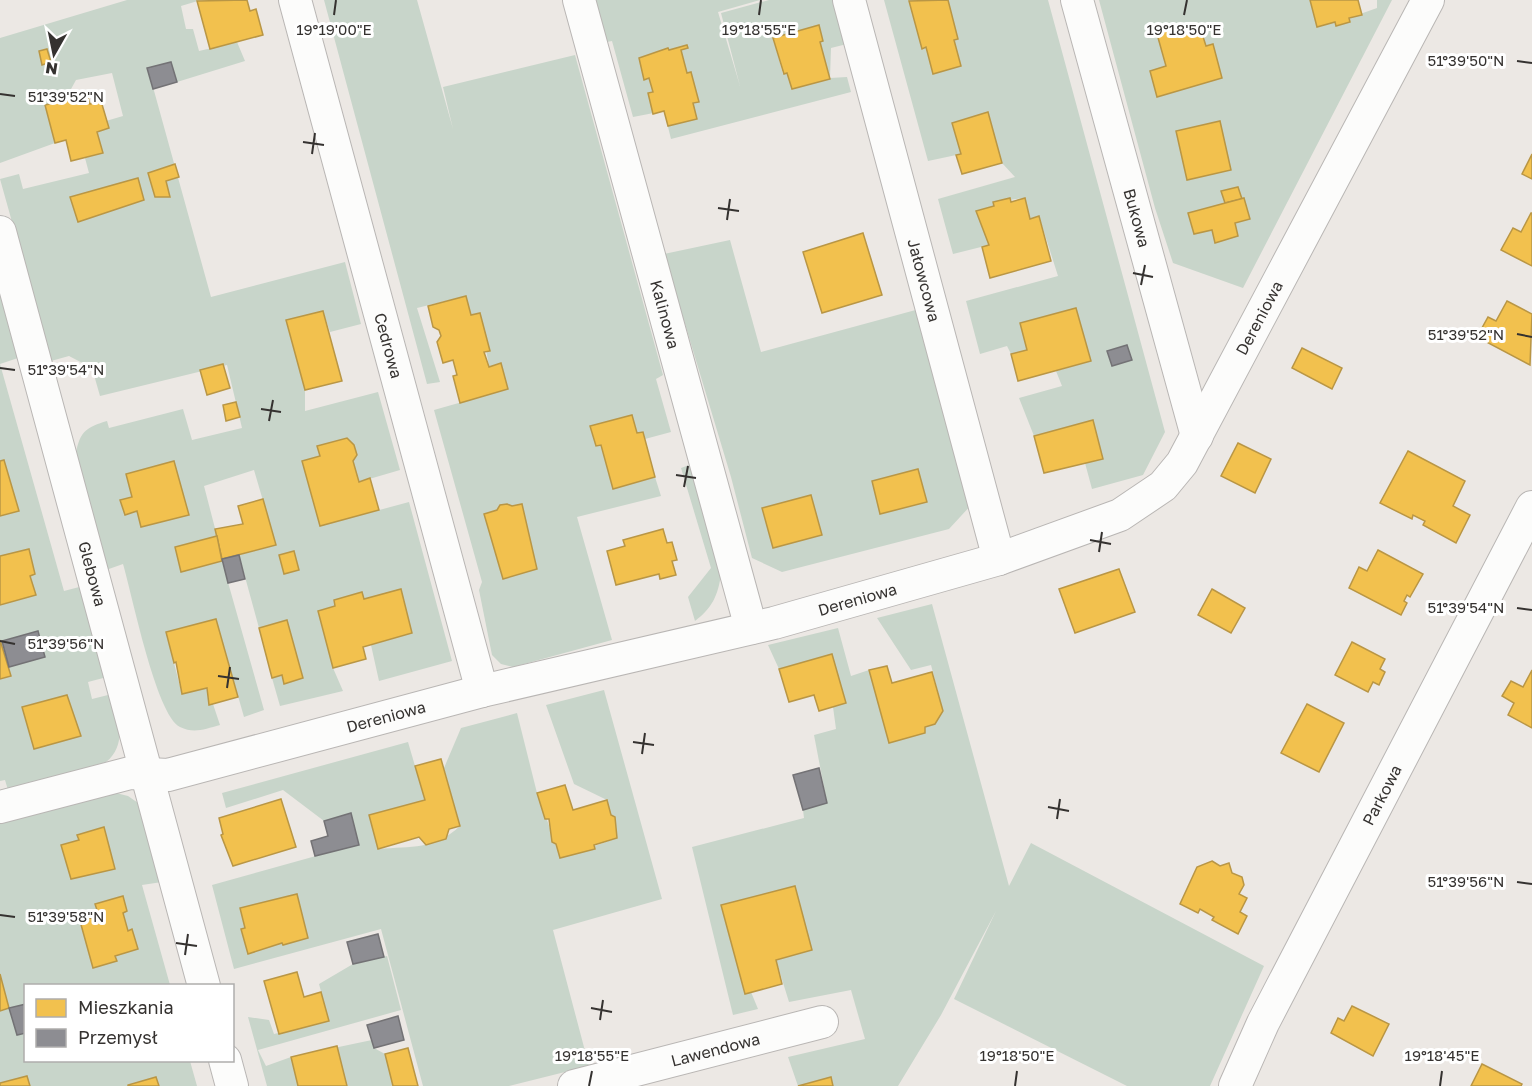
<svg xmlns="http://www.w3.org/2000/svg" width="1532" height="1086" font-family="'Golos Text',sans-serif">
  <style>
    .green { fill: #c8d5ca; fill-rule: evenodd }
    .homes { fill: #f2c14e; stroke: #b99645; stroke-width: 1.5 }
    .industry { fill: #8d8d92; stroke: #737275; stroke-width: 1.5 }
    .lines { fill: none; stroke-linecap: round; stroke-linejoin: round }
    .minor-casing { stroke: #b9b6b4; stroke-width: 34 }
    .minor { stroke: #fcfcfb; stroke-width: 32 }
    .ticks { fill: none; stroke: #353230; stroke-width: 2 }
    .labels { text-anchor: middle; dominant-baseline: central; stroke-width: 6; stroke-linejoin: round; paint-order: stroke }
    .street-label { font-size: 16px; fill: #353230; stroke: #fff }
    .ticks-label { font-size: 15px; text-anchor: middle; fill: #353230; stroke: #fff; stroke-width: 6; stroke-linejoin: round; paint-order: stroke }
  </style>
  <rect width="100%" height="100%" fill="#ece8e4"/>
  <g class="green">
    <path d="M127 0H201L181 6 186 29H193L199 51 237 42 245 61 177 82 171 62 148 69 211 297 345 262 361 324 330 332 323 311 286 321 305 390V411L378 392 400 470 359 482 353 461 357 455 317 446 320 456 302 461 320 526 409 502 452 661 379 681 371 645 412 633 401 589 364 599 362 593 334 600 335 606 318 611 333 668 343 691 280 706 272 678 282 675 285 683 303 678 287 620 259 628 239 555 276 545 254 470 204 486 217 536 175 547 181 572 222 561 264 710 244 717 216 619 166 632 182 694 207 688 209 704H213L220 725C205 729 194 734 180 727 156 715 132 594 123 564L106 570 76 453C80 431 87 427 107 421L109 428 183 409 192 440 242 428 227 365 100 396 92 368 69 356 51 361 0 179 19 174 23 189 89 173 85 158 102 153 97 132 109 128 106 121 123 116 112 73 76 80 65 100 45 105 55 143 0 163V38ZM294 551 299 570 284 573 279 555Z"/>
    <path d="M324 0H417L453 129 443 87 575 55 663 375 656 379 671 432 645 439 643 432 637 433 632 415 590 426 596 446 601 445 613 489 655 477 661 496 577 517 612 640 513 667 501 664 492 655 479 590 482 582 434 410 508 389 501 364 489 367 480 313 471 315 466 296 417 308 440 382 427 384Z"/>
    <path d="M596 0H760L718 12 740 86 721 13 769 0H834L847 44 831 48 830 78 847 77 851 92 671 139 664 111 633 117 612 41 607 42ZM819 25 823 40 820 42 830 78 792 89 787 73 783 74 773 38Z"/>
    <path d="M884 0H1048L1165 432 1143 475 1092 489 1085 463 1103 458 1092 420 1034 436 1019 398 1062 386 1056 371 1091 361 1076 308 1020 323 1027 350 1011 354 1007 346 980 354 966 301 1058 276 1039 216 1030 219 1024 198 993 202 994 206 976 211 989 245 953 254 938 199 1015 177 1002 163 988 113 952 123 961 154 928 161Z"/>
    <path d="M1099 0H1310L1317 26 1335 22 1336 26 1350 22 1349 18 1377 8V0H1392L1243 288 1173 263 1155 208Z"/>
    <path d="M730 240 761 352 923 308 973 503 949 529 782 572 752 558 731 477 664 254Z"/>
    <path d="M0 294H3L21 357 0 364 64 591 83 586 107 677 88 682 92 699 112 694C118 718 128 744 106 762L8 790 5 780 0 781Z"/>
    <path d="M692 464 721 574C718 596 712 608 695 621L688 597 711 568 681 468Z"/>
    <path d="M932 604 1009 886 1031 843 1264 966 1210 1086H1127L954 999 996 911 941 1015 898 1086H798L788 1057 865 1039 851 990 789 1002 776 960 812 950 794 886 721 906 745 993 751 992 758 1009 733 1015 692 847 804 818 803 810 827 803 814 735 836 729 833 707 846 703 832 654 779 669 768 645 838 628 851 676 869 670 889 743 925 733V727L935 724 943 711 931 665 911 670 877 618Z"/>
    <path d="M604 690 662 899 553 930 589 1066 509 1086H423L381 929 234 969 212 885 359 844 351 813 324 821 283 790 226 808 222 793 408 742 425 800 369 815 378 849C412 846 434 850 460 826L444 768 461 728 517 713 537 793 561 858 617 838 607 800 574 784 546 705Z"/>
    <path d="M112 792 128 796 141 805 162 882 142 885 170 985 26 986V1060L190 1061 197 1086H0V821Z"/>
    <path d="M387 956 401 1010 258 1050 266 1066 291 1057 372 1040 374 1048 385 1054 393 1086H267L248 1017 269 1020 274 1034 329 1021 319 984 353 964Z"/>
  </g>
  <g class="homes">
    <path d="M247 0 250 11 256 9 263 35 210 49 197 1Z"/>
    <path d="M948 0 958 39 954 40 961 66 933 74 926 47 922 49 909 1Z"/>
    <path d="M1310 0H1358L1362 15 1349 18 1350 22 1336 26 1335 22 1317 27Z"/>
    <path d="M1199 24 1206 46 1213 44 1222 78 1157 97 1150 71 1166 66 1157 34 1167 28 1177 29Z"/>
    <path d="M819 25 823 41 820 42 830 79 792 89 787 73 784 74 773 38Z"/>
    <path d="M687 45 688 48 681 50 687 73 691 72 699 102 693 103 697 119 668 126 664 111 653 114 648 93 653 92 649 78 644 80 639 58 668 48 669 50Z"/>
    <path d="M47 49 51 62 42 65 39 51Z"/>
    <path d="M76 91 82 95 87 94 90 104 101 101 109 128 97 132 103 153 71 161 66 140 55 143 45 105 65 100 68 94Z"/>
    <path d="M988 112 1002 163 962 174 956 155 961 154 952 123Z"/>
    <path d="M1220 121 1231 170 1187 180 1176 131Z"/>
    <path d="M1532 154V179L1522 174Z"/>
    <path d="M175 164 179 177 166 181 170 197H155L148 173Z"/>
    <path d="M138 178 144 200 78 222 70 197Z"/>
    <path d="M1238 187 1242 199 1225 203 1221 191Z"/>
    <path d="M1010 198 1011 202 1025 198 1030 219 1039 216 1051 261 990 278 982 247 989 245 976 211 994 206 993 202Z"/>
    <path d="M1244 198 1250 219 1235 223 1238 236 1215 243 1212 230 1194 234 1188 213Z"/>
    <path d="M1531 213H1532V266L1501 250 1513 228 1521 232Z"/>
    <path d="M863 233 882 295 822 313 803 252Z"/>
    <path d="M466 296 471 315 480 313 490 351 484 352 489 367 501 363 508 389 460 403 453 376 457 375 453 360 443 363 437 342 441 336 439 330 433 327 428 306Z"/>
    <path d="M1507 301 1532 314 1530 365 1477 337 1488 317 1496 321Z"/>
    <path d="M1076 308 1091 361 1018 381 1011 354 1027 350 1020 323Z"/>
    <path d="M323 311 342 381 305 390 286 320Z"/>
    <path d="M1302 348 1342 368 1332 389 1292 368Z"/>
    <path d="M223 364 230 388 207 395 200 370Z"/>
    <path d="M236 402 240 417 226 421 223 405Z"/>
    <path d="M632 415 637 433 643 432 655 477 613 489 601 445 596 446 590 426Z"/>
    <path d="M1093 420 1103 459 1044 473 1034 436Z"/>
    <path d="M347 438 354 445 357 455 353 461 359 482 370 478 379 510 320 526 302 461 320 456 317 446Z"/>
    <path d="M1238 443 1271 459 1255 493 1221 476Z"/>
    <path d="M1408 451 1465 481 1453 506 1470 515 1456 543 1423 525 1425 521 1413 515 1412 519 1380 503Z"/>
    <path d="M4 460 19 511 0 516V461Z"/>
    <path d="M174 461 189 515 141 527 137 511 125 515 120 500 132 497 126 474Z"/>
    <path d="M918 469 927 502 880 514 872 481Z"/>
    <path d="M811 495 822 535 773 548 762 508Z"/>
    <path d="M263 499 276 545 222 559 215 529 243 524 238 506Z"/>
    <path d="M507 504 512 506 522 504 537 569 503 579 484 514 497 510 500 505Z"/>
    <path d="M663 529 667 543 672 542 677 560 672 561 676 575 660 579 659 574 616 585 607 551 625 546 623 540Z"/>
    <path d="M217 536 222 561 181 572 175 547Z"/>
    <path d="M29 549 35 574 30 576 36 595 0 605V556Z"/>
    <path d="M1378 550 1423 574 1410 597 1407 595 1404 601 1407 603 1401 615 1349 588 1359 567 1367 571Z"/>
    <path d="M294 551 299 570 284 574 279 555Z"/>
    <path d="M1119 569 1135 612 1075 633 1059 589Z"/>
    <path d="M401 589 412 633 363 647 366 659 333 668 318 611 335 606 334 600 362 592 364 599Z"/>
    <path d="M1212 589 1245 608 1231 633 1198 615Z"/>
    <path d="M216 619 238 697 209 705 207 688 182 694 176 662 174 663 166 632Z"/>
    <path d="M287 620 303 678 284 684 282 675 272 678 259 628Z"/>
    <path d="M0 640 11 676 0 679Z"/>
    <path d="M1352 642 1385 659 1380 669 1385 672 1379 685 1373 682 1368 692 1335 675Z"/>
    <path d="M832 654 846 703 819 711 814 695 789 702 779 669Z"/>
    <path d="M887 666 892 683 932 672 943 711 935 724 925 727V733L889 743 869 670Z"/>
    <path d="M1532 670V728L1508 715 1514 703 1502 696 1511 681 1523 687Z"/>
    <path d="M67 695 81 736 34 749 22 707Z"/>
    <path d="M1307 704 1344 723 1319 772 1281 753Z"/>
    <path d="M441 759 460 826 449 829 446 839 426 845 419 837 378 849 369 815 425 800 415 766Z"/>
    <path d="M565 785 573 810 607 800 611 815 615 817 617 838 594 845 595 849 560 858 556 844 552 842 549 819H545L537 793Z"/>
    <path d="M281 799 296 847 233 866 221 835 223 834 219 818Z"/>
    <path d="M104 827 115 869 71 879 61 845 79 840 77 835Z"/>
    <path d="M1212 861 1220 866 1229 863 1232 873 1242 877 1244 885 1239 894 1247 898 1240 912 1247 916 1238 934 1212 920 1214 917 1200 909 1198 913 1180 904 1197 867Z"/>
    <path d="M795 886 812 950 776 960 782 984 745 994 721 905Z"/>
    <path d="M297 894 308 938 283 945 282 943 248 954 241 929 245 928 240 908Z"/>
    <path d="M123 896 127 911 123 913 128 931 132 929 138 949 115 956 117 961 93 968 80 921 99 916 95 904Z"/>
    <path d="M297 972 304 997 321 992 329 1021 279 1034 264 981Z"/>
    <path d="M0 974 9 1008 0 1011Z"/>
    <path d="M1352 1006 1389 1024 1373 1056 1331 1033 1338 1018 1344 1021Z"/>
    <path d="M337 1046 347 1086H298L291 1057Z"/>
    <path d="M408 1048 418 1086H393L385 1054Z"/>
    <path d="M1482 1064 1522 1084 1521 1086H1471Z"/>
    <path d="M27 1076 30 1086H0V1083Z"/>
    <path d="M156 1077 159 1086H128V1085Z"/>
    <path d="M831 1077 833 1086H798Z"/>
  </g>
  <g class="industry">
    <path d="M171 62 177 82 153 89 147 68Z"/>
    <path d="M1127 345 1132 360 1112 366 1107 351Z"/>
    <path d="M239 555 245 579 228 583 222 559Z"/>
    <path d="M38 631 45 657 9 667 2 641Z"/>
    <path d="M819 768 827 803 803 810 793 775Z"/>
    <path d="M351 813 359 845 315 856 311 841 328 836 324 821Z"/>
    <path d="M378 934 384 957 353 964 347 942Z"/>
    <path d="M26 1004V1033L17 1035 9 1008Z"/>
    <path d="M398 1016 404 1040 374 1048 367 1025Z"/>
  </g>
  <g class="lines">
    <defs>
      <g id="minor">
        <path id="s1" d="M295 0 482 691"/>
        <path id="s2" d="M579 0 751 628"/>
        <path id="s3" d="M849 0 999 559"/>
        <path id="s4" d="M1077 0 1197 436"/>
        <path id="s5" d="M0 232 204 986"/>
        <path id="s6" d="M0 807 130 773 168 775 482 691 774 623 999 559 1120 515 1163 486 1182 463 1428 0"/>
        <path d="M225 1060 232 1086"/>
        <path id="s7" d="M574 1086 822 1022"/>
        <path id="s8" d="M1235 1086 1263 1023 1532 507"/>
      </g>
    </defs>
    <use href="#minor" class="minor-casing"/>
    <use href="#minor" class="minor"/>
  </g>
  <path class="ticks" d="M334 15 336 0M759 15 761 0M1184 15 1187 0M1517 61 1532 63M0 94 15 96M303 142 324 145M312 154 315 133M718 208 739 211M727 220 730 199M1133 273 1153 277M1141 285 1145 265M1517 334 1532 337M0 368 15 370M261 409 281 412M269 421 273 400M676 475 696 478M684 487 688 466M1090 540 1111 544M1099 552 1102 532M1517 608 1532 610M0 641 15 644M218 676 239 679M227 688 230 667M633 742 654 745M642 754 645 733M1048 807 1069 811M1057 819 1060 799M1517 882 1532 884M0 915 15 917M176 943 197 946M185 955 188 934M591 1008 612 1012M600 1020 603 1000M589 1086 592 1071M1015 1086 1017 1071M1440 1086 1442 1071"/>
  <g class="labels">
    <g class="street-label">
      <text stroke="none"><textPath href="#s4" startOffset="226">Bukowa</textPath></text>
      <text stroke="none"><textPath href="#s3" startOffset="290">Jałowcowa</textPath></text>
      <text stroke="none"><textPath href="#s2" startOffset="326">Kalinowa</textPath></text>
      <text stroke="none"><textPath href="#s6" startOffset="1406">Dereniowa</textPath></text>
      <text stroke="none"><textPath href="#s1" startOffset="358">Cedrowa</textPath></text>
      <text stroke="none"><textPath href="#s5" startOffset="354">Glebowa</textPath></text>
      <text stroke="none"><textPath href="#s6" startOffset="884">Dereniowa</textPath></text>
      <text stroke="none"><textPath href="#s6" startOffset="398">Dereniowa</textPath></text>
      <text stroke="none"><textPath href="#s8" startOffset="326">Parkowa</textPath></text>
      <text stroke="none"><textPath href="#s7" startOffset="146">Lawendowa</textPath></text>
    </g>
  </g>
  <g class="ticks-label">
    <text x="334" y="35">19°19'00"E</text>
    <text x="759" y="35">19°18'55"E</text>
    <text x="1184" y="35">19°18'50"E</text>
    <text x="1466" y="66">51°39'50"N</text>
    <text x="66" y="102">51°39'52"N</text>
    <text x="1466" y="340">51°39'52"N</text>
    <text x="66" y="375">51°39'54"N</text>
    <text x="1466" y="613">51°39'54"N</text>
    <text x="66" y="649">51°39'56"N</text>
    <text x="1466" y="887">51°39'56"N</text>
    <text x="66" y="922">51°39'58"N</text>
    <text x="592" y="1061">19°18'55"E</text>
    <text x="1017" y="1061">19°18'50"E</text>
    <text x="1442" y="1061">19°18'45"E</text>
  </g>
  <rect x="24" y="984" width="210" height="78" fill="#ffffff" stroke="#aeadac" stroke-width="1.5"/>
  <rect x="36" y="999" width="30" height="18" fill="#f2c14e" stroke="#aeadac" stroke-width="1.5"/>
  <text x="78" y="1014" font-size="18" fill="#353230">Mieszkania</text>
  <rect x="36" y="1029" width="30" height="18" fill="#8d8d92" stroke="#aeadac" stroke-width="1.5"/>
  <text x="78" y="1044" font-size="18" fill="#353230">Przemysł</text>
  <g transform="translate(54 54) rotate(189)" stroke="#ffffff" stroke-width="4.5" paint-order="stroke">
  <path d="M0-4.5L10 22L0 15L-10 22Z" fill="#353230"/>
  <text y="-9" font-size="16" font-weight="bold" text-anchor="middle" fill="#353230">N</text>
  </g>
</svg>
